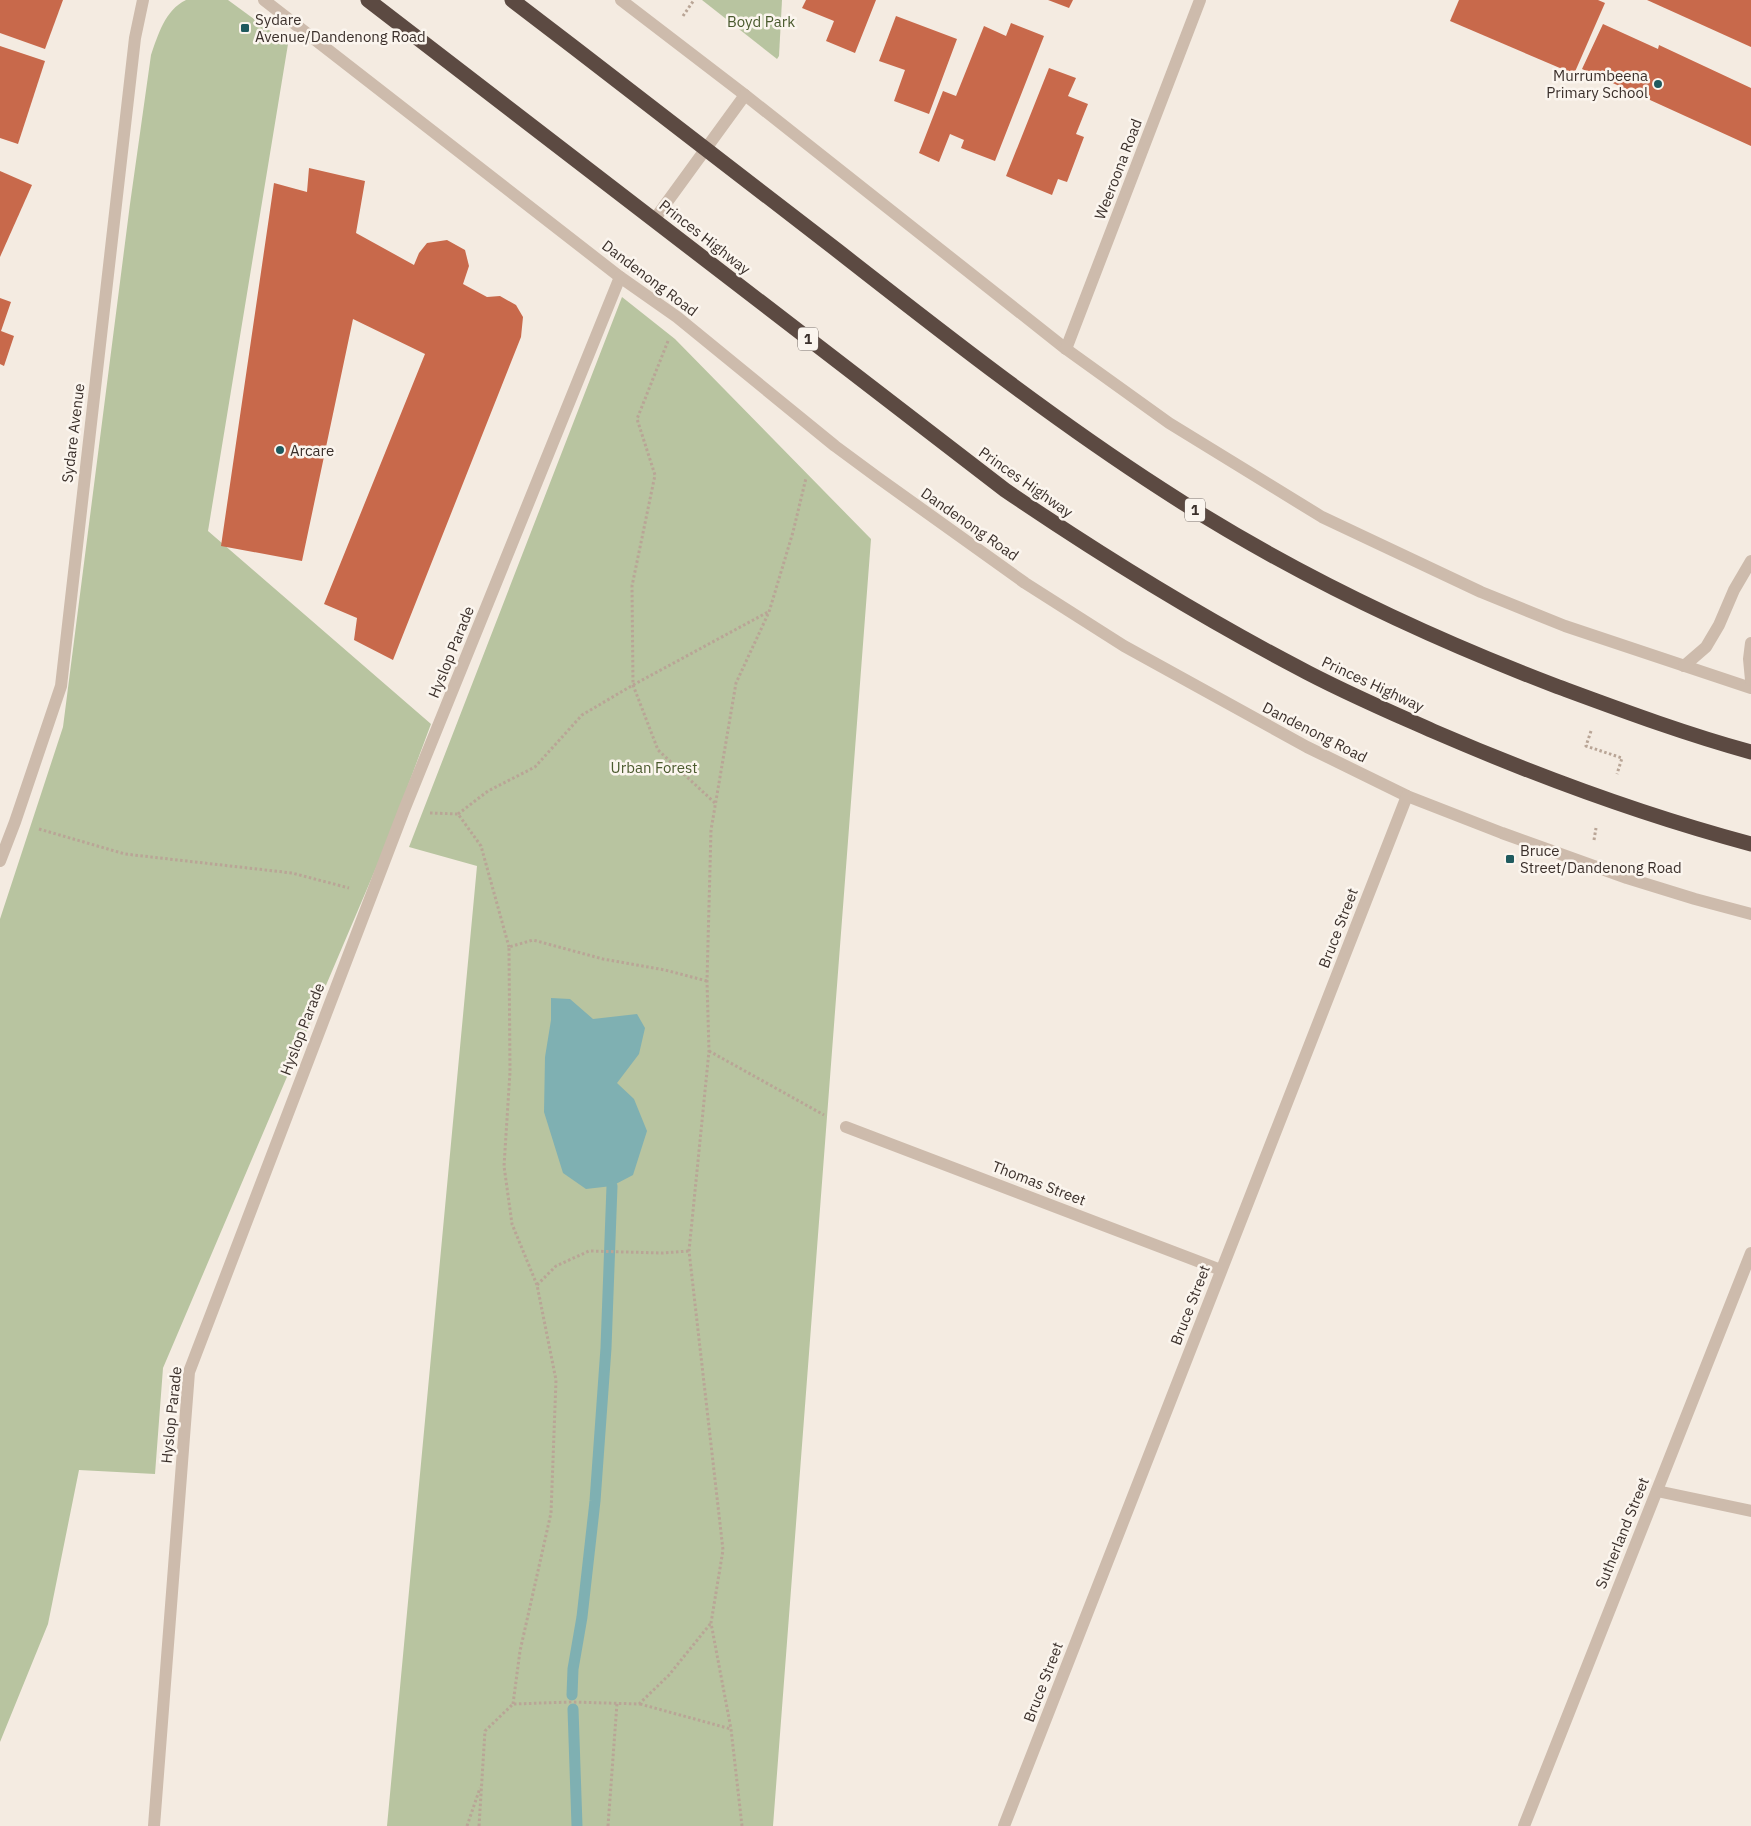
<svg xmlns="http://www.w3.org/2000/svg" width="1751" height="1826" font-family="'IBM Plex Sans',sans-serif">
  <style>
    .green { fill: #b8c4a0 }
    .water { fill: #7fb0b2 }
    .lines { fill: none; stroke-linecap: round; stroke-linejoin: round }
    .stream { stroke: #7fb0b2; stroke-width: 11 }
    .building { fill: #c8694b }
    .path { stroke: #b9a596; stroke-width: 3; stroke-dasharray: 2.5 2.5; stroke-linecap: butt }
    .street { stroke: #cdbbac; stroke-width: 12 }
    .highway { stroke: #5c4a42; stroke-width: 15 }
    .poi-dot { fill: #1f5a5e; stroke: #fbf5ee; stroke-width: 2 }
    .labels { text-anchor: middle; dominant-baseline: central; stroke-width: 5; stroke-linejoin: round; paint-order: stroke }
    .shield { fill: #fbf5ee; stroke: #756b66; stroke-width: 1 }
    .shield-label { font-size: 14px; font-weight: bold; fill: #3b302b }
    .poi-label { font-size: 15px; fill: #3b302b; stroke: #fbf5ee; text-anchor: start }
    .park-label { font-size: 15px; fill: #4a5a2e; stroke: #fbf5ee }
    .street-label { font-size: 15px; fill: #3b302b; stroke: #fbf5ee }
  </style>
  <rect width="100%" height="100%" fill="#f4ebe1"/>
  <g class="green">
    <path d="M186 0H228L288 44 208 531 431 724 387 842 163 1368 155 1474 79 1470 48 1624 0 1742V919L63 727 130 204 151 55C158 35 165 10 186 0Z"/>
    <path d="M702 0H782L779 56 777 59Z"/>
    <path d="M622 297 675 339 871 539 773 1826H387L477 866 409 847Z"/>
  </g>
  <path class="water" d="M551 998 570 999 593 1019 637 1014 645 1028 639 1054 617 1083 634 1099 647 1131 633 1175 612 1186 586 1189 563 1173 544 1112 545 1057 551 1020Z"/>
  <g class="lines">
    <g class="stream">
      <path d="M572 1695 573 1669 582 1617 595 1501 606 1348 612 1186"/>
      <path d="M573 1709 577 1826"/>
    </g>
  </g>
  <g class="building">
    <path d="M0 0H63L45 49 0 33Z"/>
    <path d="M806 0H876L855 53 826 41 834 21 802 8Z"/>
    <path d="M1048 0H1073L1069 8Z"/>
    <path d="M1459 0H1598L1605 3 1574 74 1450 21Z"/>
    <path d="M1647 0H1751V47Z"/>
    <path d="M896 16 957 39 929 114 894 101 905 70 879 61Z"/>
    <path d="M1011 23 1044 36 995 161 961 148 964 140 950 134 939 162 919 153 943 91 956 96 984 26 1006 36Z"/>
    <path d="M1603 24 1658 49 1659 45 1751 88V146L1582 69Z"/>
    <path d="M0 46 45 61 18 144 0 138Z"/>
    <path d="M1049 68 1076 78 1068 96 1088 104 1076 134 1084 137 1067 182 1058 179 1052 195 1006 176Z"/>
    <path d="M309 168 365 181 356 233 414 265 419 253 427 243 447 240 465 250 469 266 463 284 487 297 500 296 516 305 523 317 521 337 393 660 354 640 357 618 324 604 425 354 353 319 302 561 221 546 274 183 307 192Z"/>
    <path d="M0 171 32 185 0 257Z"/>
    <path d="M0 298 11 302 1 331 14 336 4 366 0 364Z"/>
  </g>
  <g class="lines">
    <g class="path">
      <path d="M683 16 694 0"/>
      <path d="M668 341 637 419 655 475 632 586 633 685 658 750 716 804"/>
      <path d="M1591 731 1586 746 1622 758 1617 774"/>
      <path d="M430 813 458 814 481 846 509 947"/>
      <path d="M458 814 488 791 535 767 582 715 633 685 768 612"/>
      <path d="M39 829 125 854 292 873 349 888"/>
      <path d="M1594 840 1596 828"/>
      <path d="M709 1051 824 1115"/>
      <path d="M537 1285 512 1224 504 1166 510 1072 509 947 533 940 603 959 665 970 707 981"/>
      <path d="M513 1704 520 1651 551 1513 556 1380 537 1285 556 1266 589 1251 662 1253 689 1251"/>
      <path d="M640 1704 731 1729"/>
      <path d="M467 1826 480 1788"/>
      <path d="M479 1826 485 1731 513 1704 572 1702 639 1704 669 1675 711 1623"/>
      <path d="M608 1826 617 1703"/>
      <path d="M742 1826 731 1729 711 1623 723 1550 689 1251 709 1051 707 981 711 830 736 683 769 612 793 532 806 478"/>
    </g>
    <g class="street">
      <path d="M264 0 620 277 677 317 835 446 877 477 1025 583 1124 646 1307 747 1407 796 1502 833 1627 878 1695 899 1751 914"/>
      <path d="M621 0 745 95 1066 349 1169 423 1322 517 1481 592 1565 626 1751 688"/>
      <path d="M654 220 745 95"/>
      <path d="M1066 349 1200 0"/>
      <path d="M1751 643 1749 659 1751 680"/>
      <path d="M1684 666 1706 647 1719 625 1734 590 1751 561"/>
      <path d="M0 861 15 822 61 686 135 38 143 0"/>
      <path d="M846 1127 1221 1270"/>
      <path d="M1657 1491 1751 1511"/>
      <path d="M154 1826 189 1372 404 810 620 277"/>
      <path d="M1004 1826 1407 796"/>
      <path d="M1524 1826 1751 1253"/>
    </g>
    <g class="highway">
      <path d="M368 0 1005 490C1099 554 1196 614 1297 667 1341 691 1388 711 1433 731 1537 776 1642 815 1751 844"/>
      <path d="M512 0C621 83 729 167 838 251 944 334 1050 417 1163 490 1286 570 1420 634 1556 686 1621 710 1685 734 1751 752"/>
    </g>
  </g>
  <g class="poi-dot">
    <rect x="240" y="23" width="10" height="10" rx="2.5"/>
    <circle cx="1658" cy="84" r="5"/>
    <circle cx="280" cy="450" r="5"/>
    <rect x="1505" y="854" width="10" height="10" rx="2.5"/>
  </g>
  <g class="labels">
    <g class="shield">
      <rect x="798" y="327.5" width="20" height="23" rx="4"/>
      <rect x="1185" y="498.5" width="20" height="23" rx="4"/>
    </g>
    <g class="shield-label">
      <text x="808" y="339">1</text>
      <text x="1195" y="510">1</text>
    </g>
    <g class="poi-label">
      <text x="255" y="19">Sydare<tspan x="255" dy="17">Avenue/Dandenong Road</tspan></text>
      <text x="1648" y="75" text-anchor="end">Murrumbeena<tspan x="1648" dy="17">Primary School</tspan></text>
      <text x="290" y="450">Arcare</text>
      <text x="1520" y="850">Bruce<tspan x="1520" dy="17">Street/Dandenong Road</tspan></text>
    </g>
    <g class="park-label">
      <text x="761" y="21">Boyd Park</text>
      <text x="654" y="767">Urban Forest</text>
    </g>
    <g class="street-label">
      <text transform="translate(1118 169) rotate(-69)">Weeroona Road</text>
      <text transform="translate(705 237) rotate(38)">Princes Highway</text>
      <text transform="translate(650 278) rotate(37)">Dandenong Road</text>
      <text transform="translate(73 433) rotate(-83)">Sydare Avenue</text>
      <text transform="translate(1026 482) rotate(35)">Princes Highway</text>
      <text transform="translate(970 524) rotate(35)">Dandenong Road</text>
      <text transform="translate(451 652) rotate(-68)">Hyslop Parade</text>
      <text transform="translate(1373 684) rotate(25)">Princes Highway</text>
      <text transform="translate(1315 732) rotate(27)">Dandenong Road</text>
      <text transform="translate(1338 928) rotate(-69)">Bruce Street</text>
      <text transform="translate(302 1029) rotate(-69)">Hyslop Parade</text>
      <text transform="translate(1039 1183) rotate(21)">Thomas Street</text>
      <text transform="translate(1190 1305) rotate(-69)">Bruce Street</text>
      <text transform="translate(171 1415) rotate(-84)">Hyslop Parade</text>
      <text transform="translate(1622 1533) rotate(-68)">Sutherland Street</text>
      <text transform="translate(1043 1682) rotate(-69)">Bruce Street</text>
    </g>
  </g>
</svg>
